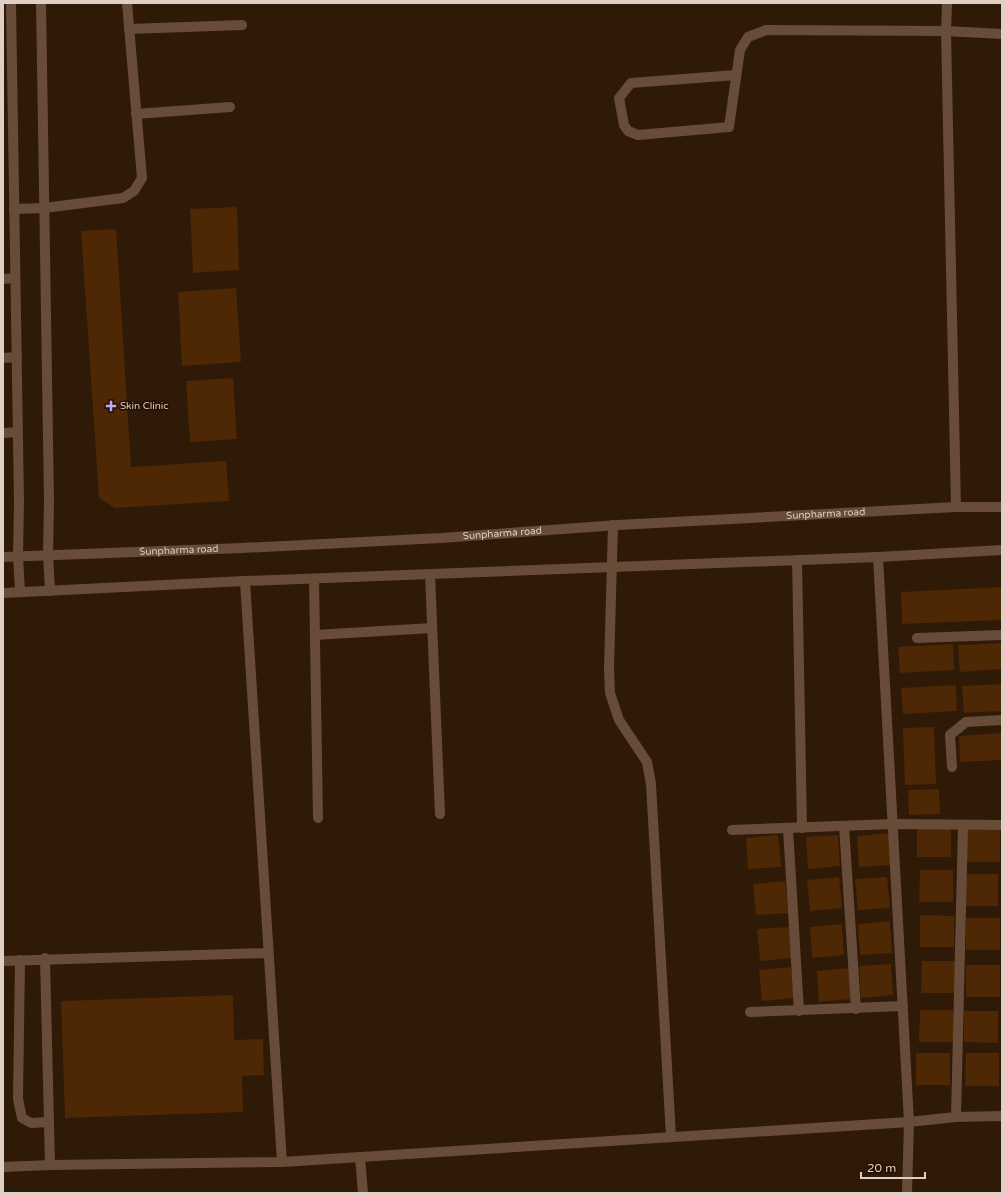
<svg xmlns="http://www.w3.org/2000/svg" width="1005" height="1196" font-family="'Varela Round',sans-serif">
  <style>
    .building { fill: #4e2704 }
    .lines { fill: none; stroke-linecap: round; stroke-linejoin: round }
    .minor { stroke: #674c39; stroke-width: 10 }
    .poi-dot { fill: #bda9f5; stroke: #250f01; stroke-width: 1.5 }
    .labels { text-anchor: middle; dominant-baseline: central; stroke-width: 3; stroke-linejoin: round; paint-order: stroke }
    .poi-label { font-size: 10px; fill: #dfcfc4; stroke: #250f01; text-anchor: start }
    .street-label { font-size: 10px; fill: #dfcfc4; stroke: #250f01 }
  </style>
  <rect width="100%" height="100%" fill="#2f1907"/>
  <g class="building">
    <path d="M237 207 239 270 193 273 190 209Z"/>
    <path d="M116 229 131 467 226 461 229 501 115 508 99 498 81 231Z"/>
    <path d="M236 288 241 362 182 366 178 292Z"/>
    <path d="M233 378 237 439 190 442 186 381Z"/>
    <path d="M1002 587V620L902 624 901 592Z"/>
    <path d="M1002 643V669L960 672 958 645Z"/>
    <path d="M953 644 954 670 900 673 898 647Z"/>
    <path d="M1002 684V711L964 713 962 686Z"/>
    <path d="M956 685 957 711 903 714 901 688Z"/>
    <path d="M934 727 936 784 905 785 903 728Z"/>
    <path d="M1002 733V760L960 762 959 736Z"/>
    <path d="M939 789 940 814 909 815 908 790Z"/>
    <path d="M917 825 951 826V857H917Z"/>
    <path d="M967 830H1000V862H966Z"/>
    <path d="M889 833 891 865 859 867 857 836Z"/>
    <path d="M778 835 781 867 748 869 746 838Z"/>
    <path d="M838 835 840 866 808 869 806 837Z"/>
    <path d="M920 870H953V902H919Z"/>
    <path d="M965 874H998V906H964Z"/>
    <path d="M839 877 842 908 810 911 807 880Z"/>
    <path d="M887 877 890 908 858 910 855 879Z"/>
    <path d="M785 881 788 913 756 915 753 884Z"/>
    <path d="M920 915 954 916V947H920Z"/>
    <rect x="966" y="918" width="34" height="32"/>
    <path d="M890 921 892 953 860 955 858 924Z"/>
    <path d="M842 924 844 955 812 958 810 927Z"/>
    <path d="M789 927 792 958 760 961 757 929Z"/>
    <path d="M922 961H955V993H921Z"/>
    <path d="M891 964 893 995 861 998 859 966Z"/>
    <rect x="966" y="965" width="34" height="32"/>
    <path d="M791 967 794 998 762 1001 759 970Z"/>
    <path d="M849 968 851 999 819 1002 817 971Z"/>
    <path d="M233 995 234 1040 263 1039 264 1075 242 1076 243 1112 65 1118 61 1001Z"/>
    <path d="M920 1010H953V1042H919Z"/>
    <path d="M964 1011H998V1043L964 1042Z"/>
    <rect x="916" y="1053" width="34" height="32"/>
    <path d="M966 1053H999V1086H965Z"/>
  </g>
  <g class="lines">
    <g class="minor">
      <path d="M11 3 19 502 18 556 20 592"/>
      <path d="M41 3 49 501 48 555 50 591"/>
      <path d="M947 3 946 31 956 507"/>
      <path d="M129 29 242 25"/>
      <path d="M736 75 631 83 619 98 624 125 628 131 638 135 729 127 740 50 748 37 766 30 946 31 1002 34"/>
      <path d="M136 114 230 107"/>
      <path d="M14 209 44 208 123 198 134 191 142 178 127 3"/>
      <path d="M3 279 15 278"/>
      <path d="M3 358 17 357"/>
      <path d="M3 433 18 432"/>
      <path d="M613 525 609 668 610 693 619 720 647 762 651 784 671 1137"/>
      <path id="s1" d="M3 557 242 548 441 538 618 525 956 507H1002"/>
      <path d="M878 557 909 1122 907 1193"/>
      <path d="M797 560 802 828"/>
      <path d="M430 574 440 814"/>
      <path d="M314 579 318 818"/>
      <path d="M245 581 282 1162"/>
      <path d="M3 593 245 581 878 557 1002 550"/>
      <path d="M315 635 432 628"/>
      <path d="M917 638 1002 635"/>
      <path d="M952 767 950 735 966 722 1002 720"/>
      <path d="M844 826 856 1009"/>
      <path d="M788 829 799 1011"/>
      <path d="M732 830 892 824 1002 825"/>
      <path d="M45 958 50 1165"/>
      <path d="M20 960 18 1099 22 1118 31 1123 49 1122"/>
      <path d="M3 961 268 953"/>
      <path d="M750 1012 903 1006"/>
      <path d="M956 1117 963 825"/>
      <path d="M360 1157 363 1193"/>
      <path d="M3 1167 50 1165 282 1162 909 1122 956 1117 1002 1116"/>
    </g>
  </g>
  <path class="poi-dot" d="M109 400h4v4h4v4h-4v4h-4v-4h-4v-4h4z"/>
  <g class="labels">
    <g class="poi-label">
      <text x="120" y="406">Skin Clinic</text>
    </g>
    <g class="street-label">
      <text stroke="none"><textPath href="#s1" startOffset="824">Sunpharma road</textPath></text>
      <text stroke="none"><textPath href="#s1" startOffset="500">Sunpharma road</textPath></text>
      <text stroke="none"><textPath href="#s1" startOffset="176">Sunpharma road</textPath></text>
    </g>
  </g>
  <rect width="1005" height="1196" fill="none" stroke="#dfcfc4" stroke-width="8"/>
  <path d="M861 1172v6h64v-6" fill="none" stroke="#dfcfc4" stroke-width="2"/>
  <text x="867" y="1172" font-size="12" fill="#dfcfc4" stroke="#250f01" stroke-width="3" paint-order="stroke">20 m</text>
</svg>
